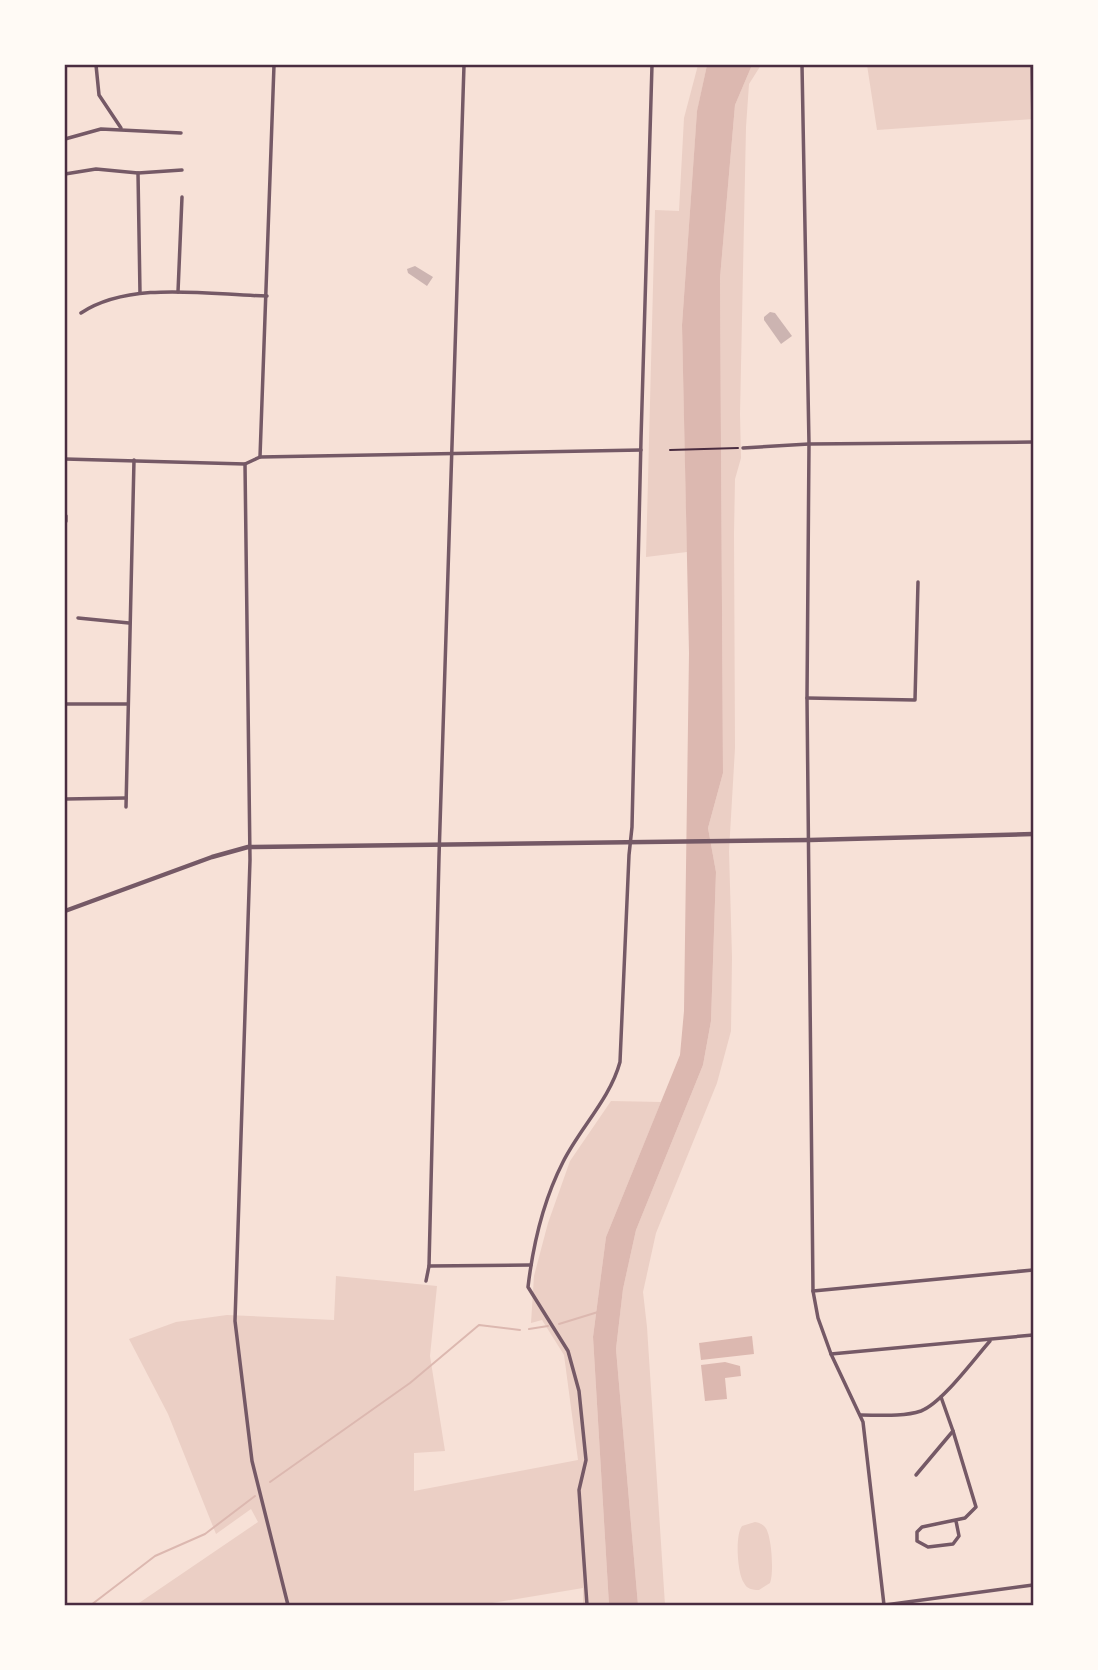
<svg xmlns="http://www.w3.org/2000/svg" width="1098" height="1670" font-family="'IBM Plex Serif',serif">
  <style>
    .green { fill: #ebcfc5 }
    .water { fill: #dcb8b0 }
    .lines { fill: none; stroke-linecap: round; stroke-linejoin: round }
    .stream { stroke: #dcb8b0; stroke-width: 2 }
    .building { fill: #ccb4b1 }
    .path { stroke: #4a2c40; stroke-width: 2 }
    .minor { stroke: #755966; stroke-width: 3.5 }
    .tertiary { stroke: #755966; stroke-width: 4.5 }
    .secondary { stroke: #4a2c40; stroke-width: 5 }
    .neatline { fill: none; stroke: #4a2c40; stroke-width: 2.5 }
  </style>
  <rect width="100%" height="100%" fill="#f7e1d7"/>
  <g class="green">
    <path d="M698 65H707L697 112 682 325 687 552 646 557 655 210 679 211 684 118Z"/>
    <path d="M752 65H761L749 84 746 127 740 414 741 458 735 479 734 534 735 748 729 851 732 957 731 1031 717 1083 656 1233 643 1292 647 1327 665 1605H638L616 1349 623 1289 636 1230 703 1065 711 1021 716 872 708 828 723 773 720 278 735 105Z"/>
    <path d="M867 65H1033V119L877 130Z"/>
    <path d="M611 1101 661 1102 606 1237 593 1337 609 1605H583V1588L480 1605H136L258 1522 251 1509 216 1534 168 1414 129 1339 176 1322 227 1315 334 1320 336 1276 437 1286 430 1356 445 1451 414 1453V1491L578 1460 564 1355 542 1320 531 1323 534 1276 548 1223 570 1161Z"/>
    <path d="M755 1522C759 1523 761 1523 765 1527 772 1535 774 1574 770 1583L759 1590C752 1590 747 1589 744 1583 737 1573 735 1535 742 1526Z"/>
  </g>
  <g class="water">
    <path d="M707 65H752L735 105 720 278 723 773 708 828 716 872 711 1021 703 1065 636 1230 623 1289 616 1349 638 1605H609L593 1337 606 1237 680 1055 684 1011 689 653 682 325 697 111Z"/>
    <path d="M752 1336 754 1354 701 1360 699 1343Z"/>
    <path d="M725 1362 740 1366 741 1376 725 1378 727 1399 705 1401 701 1365Z"/>
  </g>
  <g class="lines">
    <g class="stream">
      <path d="M559 1324 598 1312"/>
      <path d="M529 1329 548 1326"/>
      <path d="M270 1482 410 1383 479 1325 520 1330"/>
      <path d="M91 1605 155 1556 205 1534 255 1496"/>
    </g>
  </g>
  <g class="building">
    <path d="M415 266 433 277 427 286 408 273 407 269Z"/>
    <path d="M770 312 775 313 792 336 781 344 764 320V317Z"/>
  </g>
  <g class="lines">
    <path class="path" d="M670 450 738 448"/>
    <g class="minor">
      <path d="M96 65 99 95 121 128"/>
      <path d="M802 65 809 444 807 698 813 1291 818 1318 831 1354 863 1422 884 1605"/>
      <path d="M1032 65 1033 125"/>
      <path d="M65 139 101 129 181 133"/>
      <path d="M138 173 140 293"/>
      <path d="M65 174 96 169 138 173 182 170"/>
      <path d="M178 292 182 197"/>
      <path d="M81 313C131 280 210 295 267 296"/>
      <path d="M743 448 809 444 1033 442"/>
      <path d="M260 457 274 65"/>
      <path d="M65 459 245 464 260 457 641 450"/>
      <path d="M245 464 250 860 235 1321 252 1461 288 1605"/>
      <path d="M78 618 129 623"/>
      <path d="M807 698 915 700 918 582"/>
      <path d="M65 704H128"/>
      <path d="M65 799 126 798"/>
      <path d="M126 807 134 460"/>
      <path d="M429 1266 531 1265"/>
      <path d="M426 1281 429 1266 439 857 464 65"/>
      <path d="M813 1291 1033 1270"/>
      <path d="M831 1354 1033 1335"/>
      <path d="M861 1415C879 1415 903 1417 921 1411 942 1403 974 1359 990 1341"/>
      <path d="M953 1431 976 1507 965 1518 922 1527 917 1532V1541L928 1547 953 1544 959 1536 956 1521"/>
      <path d="M916 1475 953 1431 941 1397"/>
      <path d="M587 1605 579 1490 586 1460 579 1391 568 1351 528 1287C533 1245 544 1199 563 1162 580 1128 610 1099 620 1062L629 855 632 827 641 439 652 65"/>
      <path d="M885 1605 1033 1585"/>
    </g>
    <path class="tertiary" d="M65 911 212 857 248 847 810 840 1033 834"/>
    <path class="secondary" d="M65 516V521"/>
  </g>
  <rect width="1098" height="1670" fill="none" stroke="#fffaf5" stroke-width="133"/>
  <rect x="66" y="66" width="966" height="1538" class="neatline"/>
</svg>
